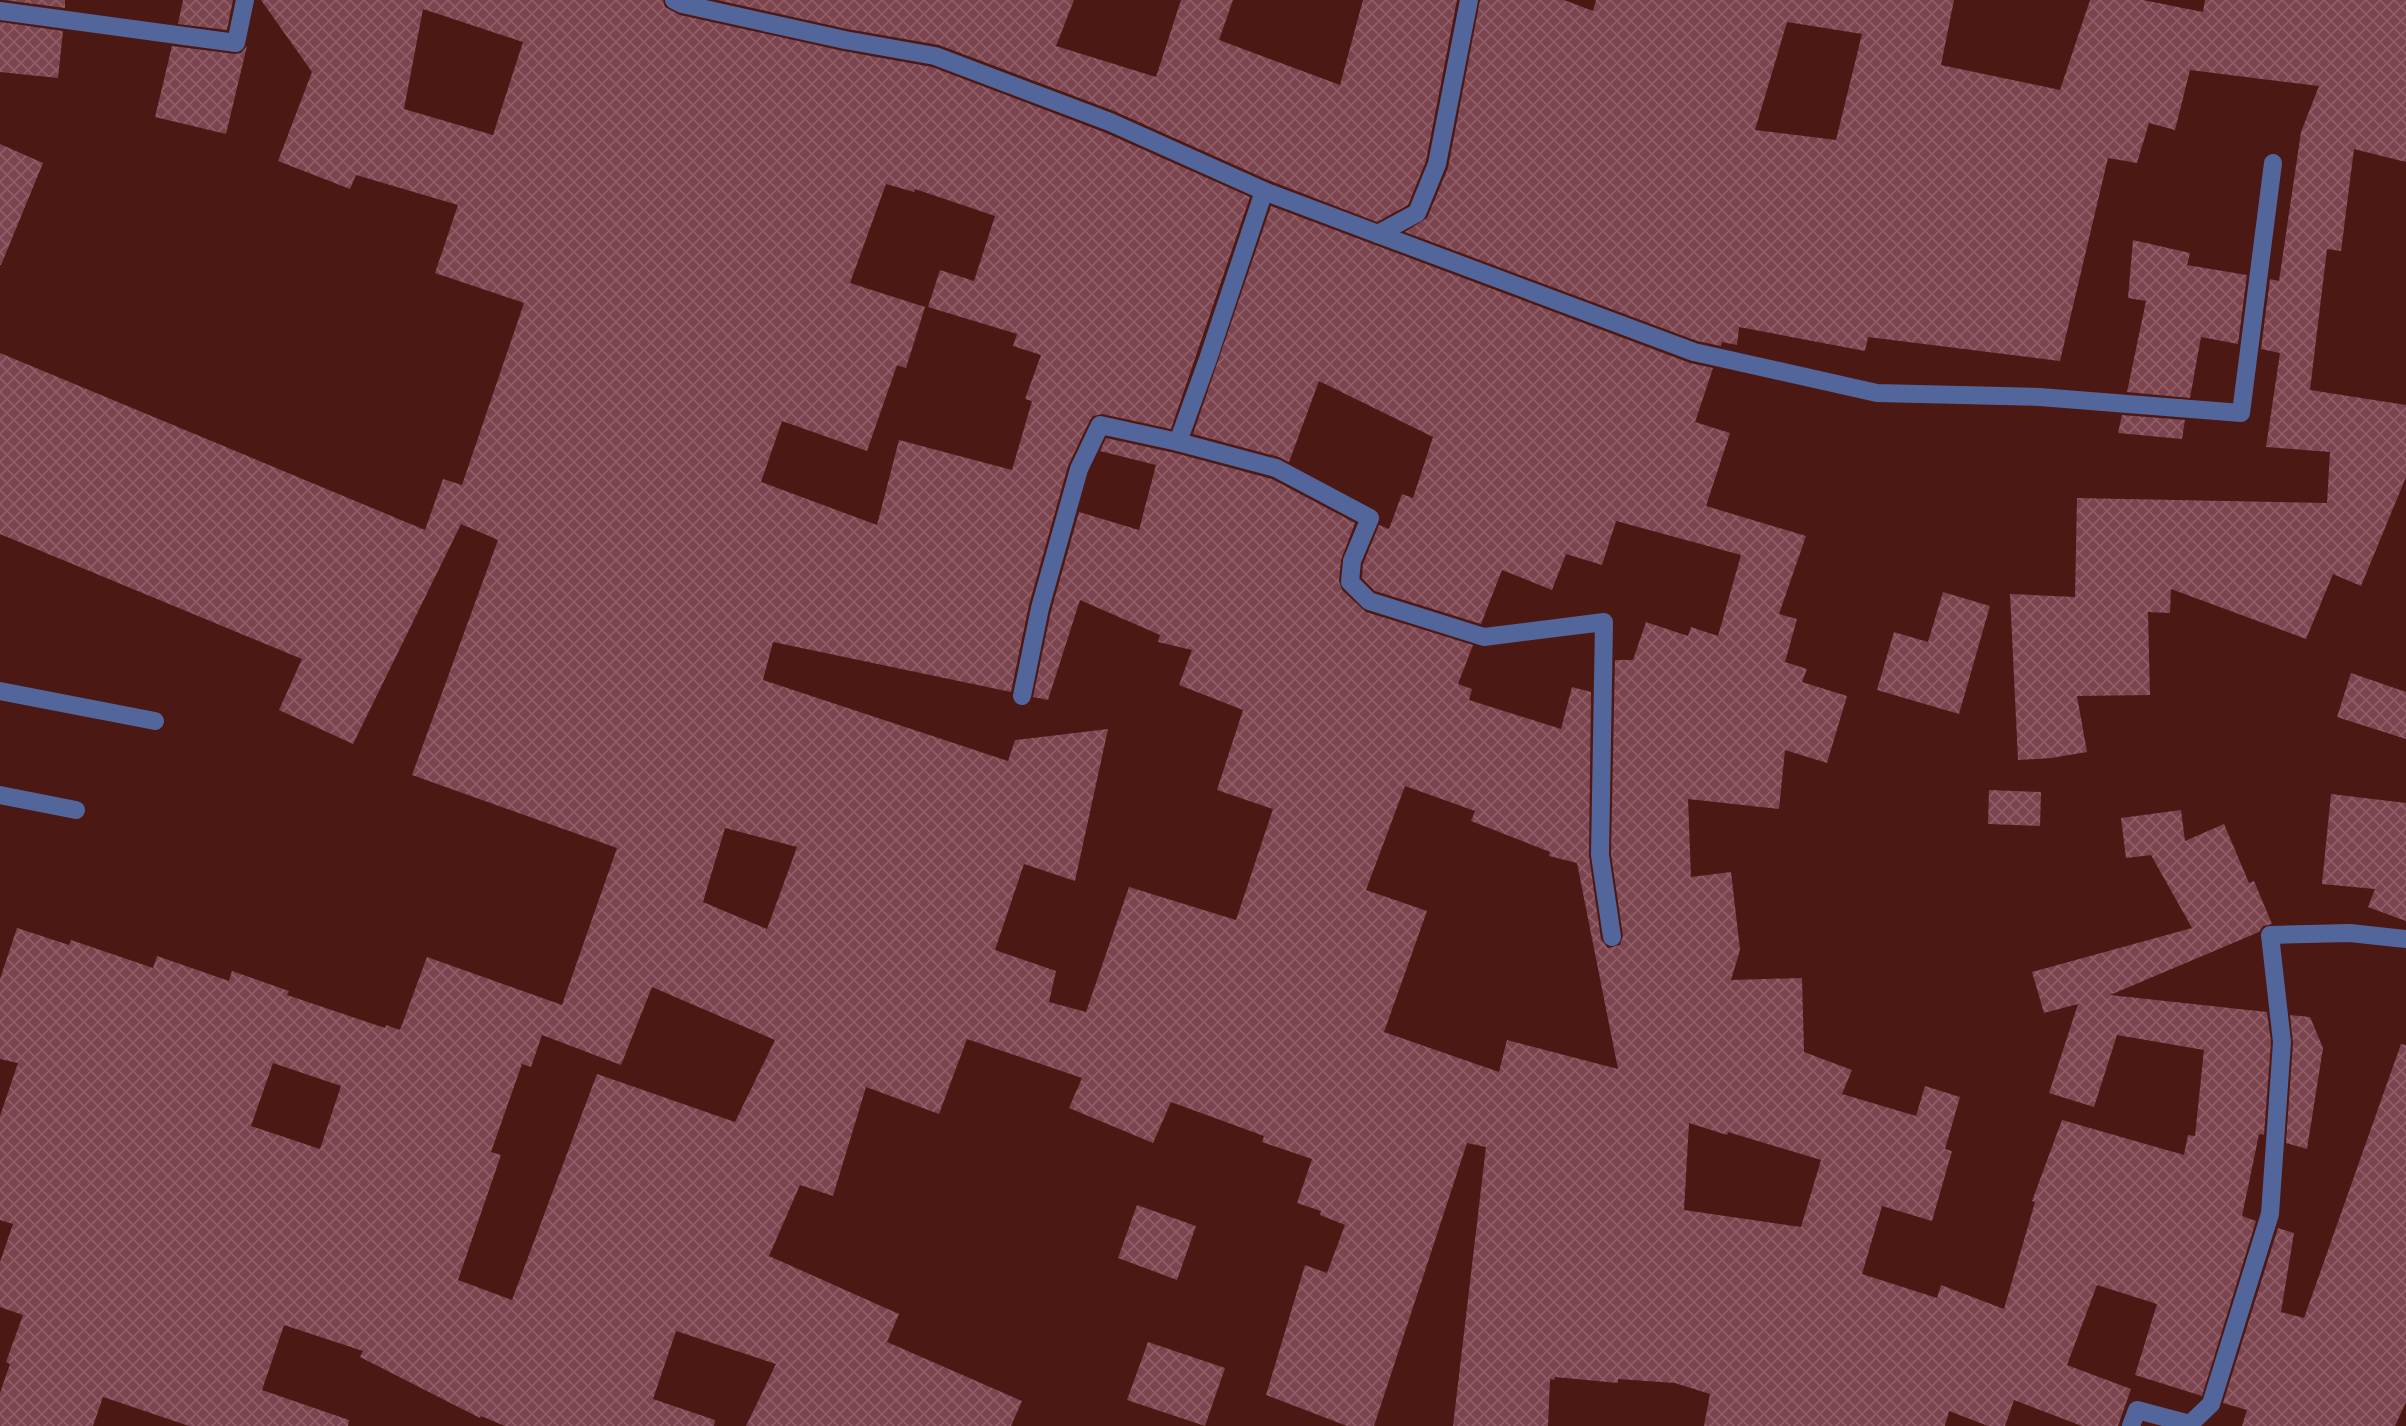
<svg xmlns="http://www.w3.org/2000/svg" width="2406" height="1426" font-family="Arial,sans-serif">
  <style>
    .building { fill: url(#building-cross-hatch); fill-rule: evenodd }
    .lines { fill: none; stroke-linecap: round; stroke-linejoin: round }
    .minor { stroke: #52669b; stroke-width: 18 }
  </style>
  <defs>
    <pattern id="building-cross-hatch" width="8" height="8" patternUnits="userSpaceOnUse" patternTransform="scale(1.75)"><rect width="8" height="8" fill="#7c444f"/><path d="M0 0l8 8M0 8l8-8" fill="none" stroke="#8f5e67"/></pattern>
  </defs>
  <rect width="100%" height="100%" fill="#4b1814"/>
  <g class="building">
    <path d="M4 0H65V8Z"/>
    <path d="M183 0H233L227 30 178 24Z"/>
    <path d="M261 0H663L665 7 680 15 843 51 932 67 1106 133 1250 197 1171 429 1102 414 1093 416 1090 420 1068 466 1029 605 1011 692 773 642 763 680 1008 761 1015 740 1108 729 1075 881 1024 864 995 950 1056 971 1049 1002 1086 1012 1129 887 1236 920 1273 809 1217 790 1243 710 1179 685 1192 650 1158 642 1160 635 1080 600 1048 700 1033 697 1051 611 1079 512 1139 530 1156 465 1100 451 1106 438 1175 453 1272 479 1355 523 1341 560 1339 581 1342 590 1366 612 1473 645 1458 684 1472 689 1469 700 1561 729 1572 687 1591 692 1589 856 1601 939 1608 948 1620 945 1623 936 1611 854 1615 660H1633L1646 622 1688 636 1691 627 1718 636 1741 555 1616 521 1602 565 1566 554 1552 590 1502 570 1481 624 1375 591 1362 578 1363 564 1379 525 1389 529 1402 494 1413 498 1433 437 1319 381 1289 462 1279 457 1193 434 1271 206 1690 363 1713 368 1695 422 1730 433 1706 506 1806 536 1779 614 1797 619 1785 662 1807 669 1802 682 1847 696 1827 763 1785 750 1779 809 1688 799 1691 877 1731 872 1740 950 1731 980 1802 978 1804 1052 1852 1070 1842 1094 1916 1116 1925 1086 1960 1097 1945 1149 1952 1151 1932 1221 1882 1206 1862 1274 1937 1298 1941 1285 2004 1309 2035 1202 2032 1201 2062 1120 2184 1155 2188 1135 2195 1136 2204 1050 2117 1035 2094 1107 2049 1093 2078 1004 2044 1013 2032 972 2192 928 2151 855 2126 858 2121 818 2181 810 2185 841 2224 824 2249 883 2254 881 2272 924 2263 926 2259 932 2110 995 2267 1012 2271 1042 2264 1135 2259 1134 2242 1216 2256 1221 2202 1396 2135 1375 2157 1304 2097 1285 2067 1365 2131 1389 2118 1426H2082L2014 1400 2005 1426H1988L1949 1411 1945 1426H1704L1710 1394 1675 1383 1618 1379V1383L1555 1377 1554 1380 1550 1379 1548 1426H1453L1486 1147 1467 1143 1374 1426H1347L1266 1395 1305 1265 1327 1273 1345 1225 1320 1215 1321 1211 1297 1203 1312 1159 1262 1142 1264 1136 1171 1102 1153 1143 1069 1108 1082 1078 967 1039 939 1114 866 1087 833 1196 800 1185 769 1256 899 1314 887 1342 1022 1401 1011 1426H746L776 1364 676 1331 653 1399 715 1420 714 1426H505L481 1416 480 1418 360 1357 363 1351 284 1325 262 1390 349 1420 348 1426H189L103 1397 93 1426H0V1393L10 1364 6 1362 23 1315 0 1307V1262L13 1224 0 1220V1116L18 1063 0 1059V979L17 928 69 945 71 940 153 968 157 956 229 981 232 971 289 991 287 995 385 1028 386 1025 400 1030 427 957 562 1005 617 848 412 775 498 540 461 524 353 744 279 710 302 659 0 534V353L425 530 443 479 462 485 524 303 435 273 458 205 356 175 350 189 278 161 312 72ZM423 9 523 42 493 135 404 109ZM886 184 914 192 915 189 995 216 974 281 940 270 928 307 1017 334 1013 346 1041 355 1025 399 1032 401 1012 470 899 440 877 525 761 482 782 421 867 451 897 365 906 368 925 307 850 283ZM1405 786 1475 811 1471 821 1550 852 1549 856 1577 863 1618 1069 1507 1040 1499 1072 1384 1032 1427 911 1366 890ZM725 828 797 847 767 929 703 902ZM652 987 775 1040 735 1122 597 1074 512 1300 458 1280 501 1155 491 1152 522 1064 531 1067 542 1035 621 1065ZM273 1063 341 1086 320 1149 251 1126ZM1689 1123 1727 1135 1728 1132 1821 1160 1801 1227 1684 1210Z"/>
    <path d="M717 0H1074L1056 46 1156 77 1181 0H1233L1219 40 1340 85 1363 0H1457L1426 161 1408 205 1377 222 1268 180 1114 111 939 45 847 29Z"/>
    <path d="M1480 0H1564L1593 11 1596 0H1954L1941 65 2060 90 2090 0H2143L2203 12 2205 0H2406V162L2354 149 2341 251 2327 249 2310 390 2406 405V477L2361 586 2333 574 2306 639 2171 589 2170 613 2148 612 2150 695 2077 696 2087 752 2051 758 2018 760 2010 594 2075 597 2077 498 2327 503 2330 452 2266 447 2280 353 2261 349 2270 279 2279 281 2301 132 2319 86 2190 70 2175 130 2149 123 2137 163 2108 158 2060 361 1868 337 1865 351 1739 327 1737 345 1722 342 1721 346 1697 341 1405 232 1427 218 1448 168ZM1787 22 1862 34 1836 140 1755 130Z"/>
    <path d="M0 22 63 31 58 78 0 72Z"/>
    <path d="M172 46 235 54 241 53 247 46 226 134 155 117Z"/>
    <path d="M0 144 43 163 1 265H0Z"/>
    <path d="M2133 240 2190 253 2187 265 2247 275 2238 344 2201 337 2190 398 2127 392 2146 301 2128 298Z"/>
    <path d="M2122 415 2185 420 2182 439 2118 433Z"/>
    <path d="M1943 592 1990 606 1959 714 1877 690 1894 632 1928 642Z"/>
    <path d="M2351 673 2406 692V739L2337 717Z"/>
    <path d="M1989 790 2041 792 2040 826 1988 824Z"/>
    <path d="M2331 794 2406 803V921L2368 907 2375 889 2322 884Z"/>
    <path d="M2290 1015 2310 1017 2323 1048 2307 1149 2286 1143 2293 1043Z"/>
    <path d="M2401 1044 2406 1045V1402L2395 1426H2242L2247 1410 2223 1403 2278 1228 2294 1233 2281 1312 2304 1318Z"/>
    <path d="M1137 1205 1196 1226 1177 1280 1118 1258Z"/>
    <path d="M1148 1342 1225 1368 1205 1426 1127 1400Z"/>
  </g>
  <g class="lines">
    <g class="minor">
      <path d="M674 0 682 4 845 40 935 56 1110 122 1264 191 1378 234 1417 213 1437 164 1469 0"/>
      <path d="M0 11 236 43 245 0"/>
      <path d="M1264 191 1208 359 1178 442 1276 468 1370 518 1352 561 1350 582 1369 601 1484 637 1604 622 1600 855 1612 937"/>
      <path d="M1378 234 1694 352 1877 393 2040 397 2241 413 2273 163"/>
      <path d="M0 691 155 721"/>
      <path d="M1022 696 1040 608 1079 469 1100 425 1178 442"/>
      <path d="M0 795 76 810"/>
      <path d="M2131 1426 2137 1410 2190 1424 2211 1404 2270 1214 2282 1042 2270 935 2350 933 2406 939"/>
    </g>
  </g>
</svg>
